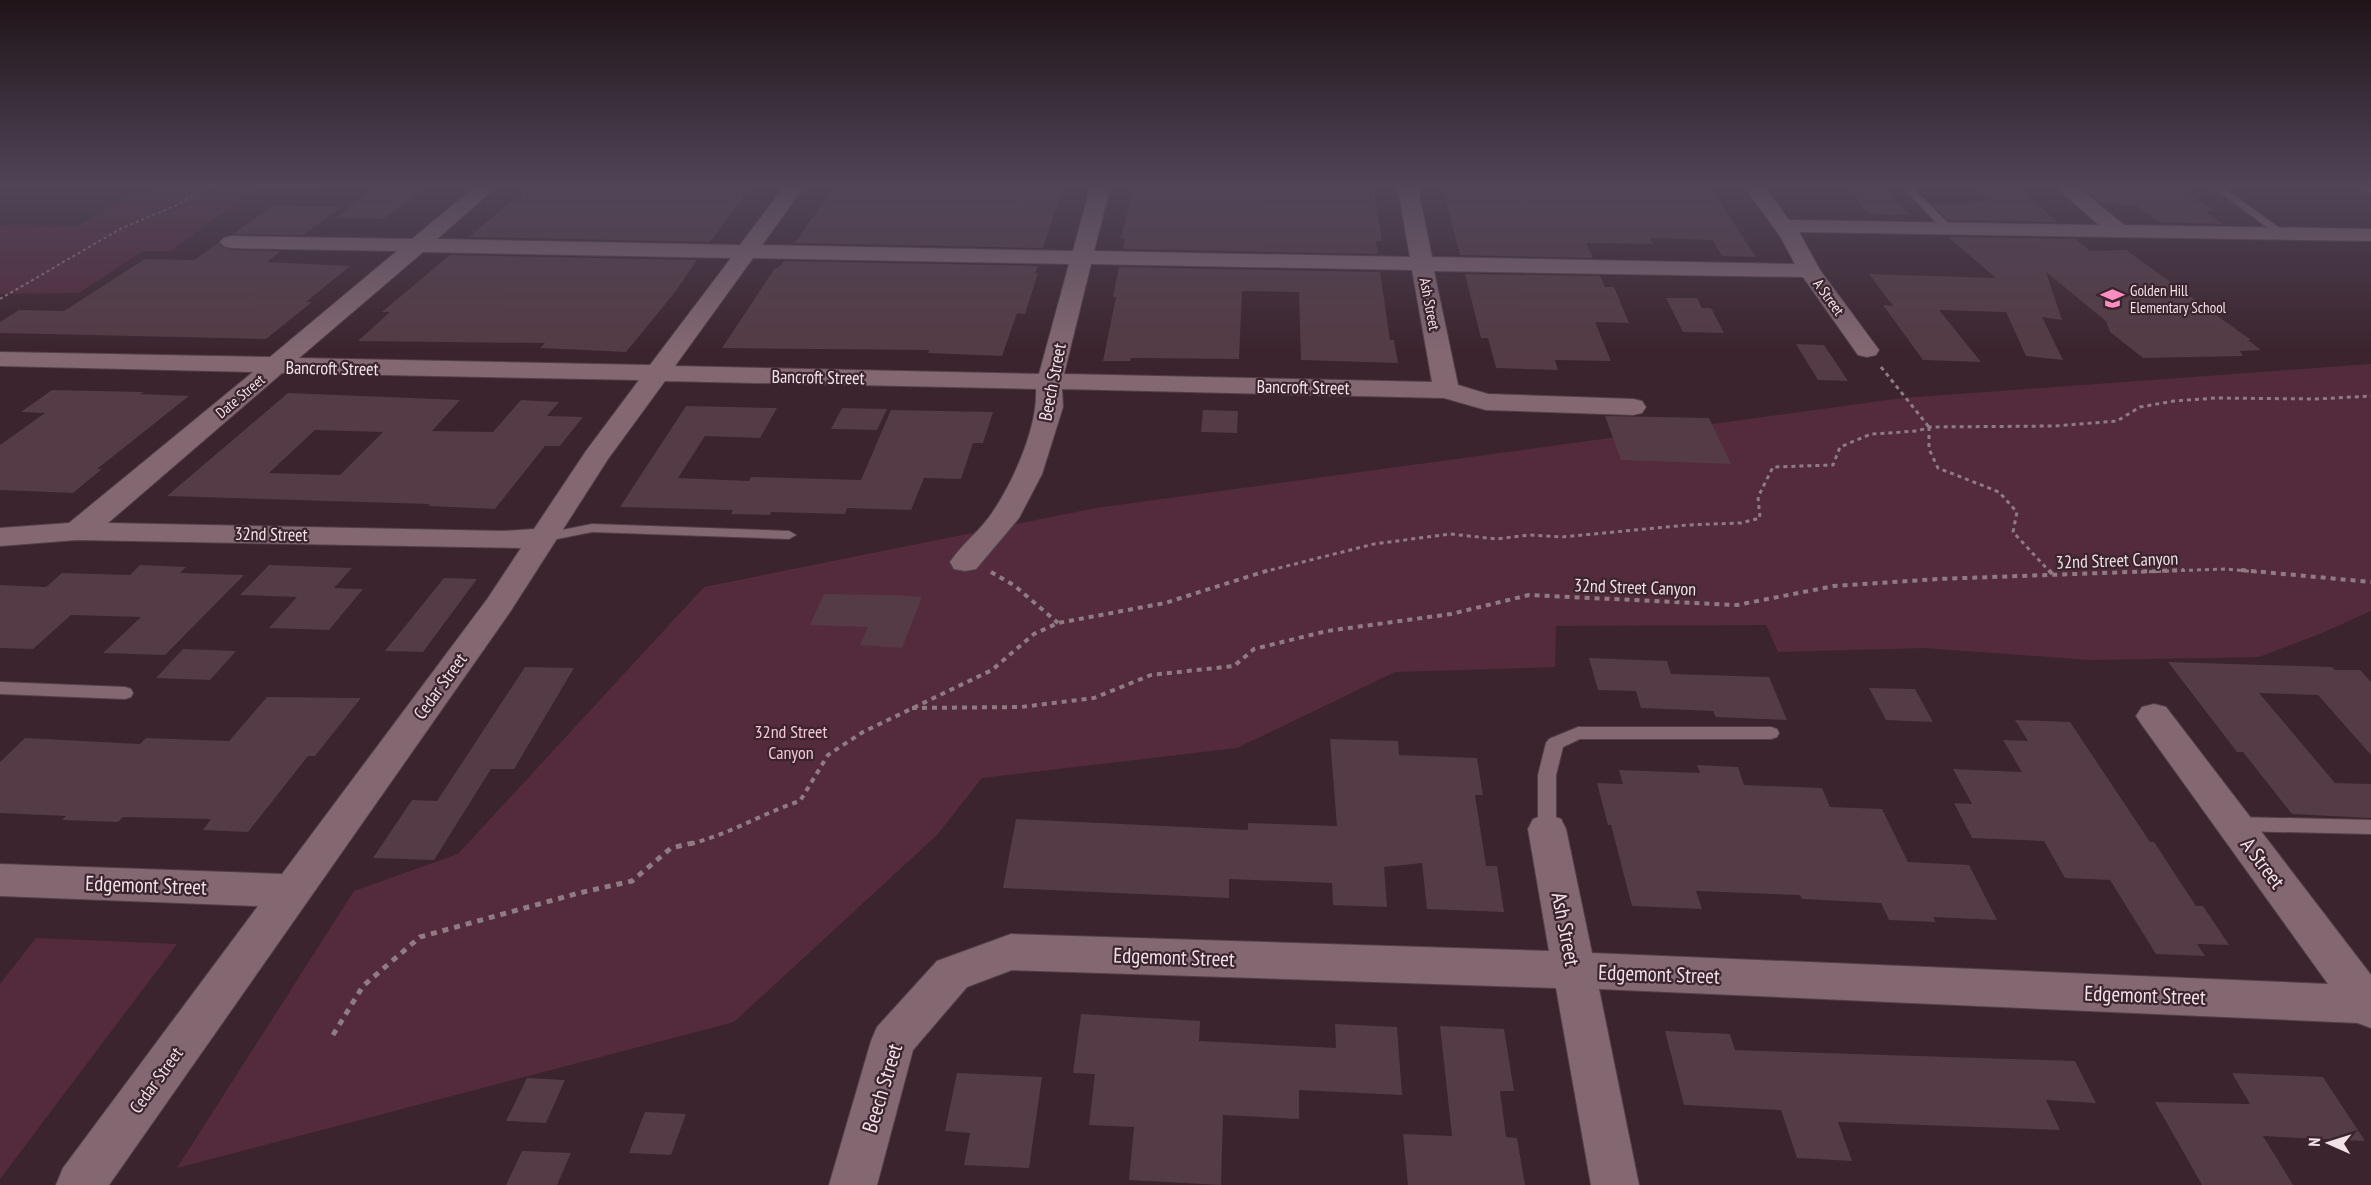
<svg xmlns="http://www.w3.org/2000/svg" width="2371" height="1185" font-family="'PT Sans Narrow',sans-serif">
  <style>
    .green { fill: #542b3d }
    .building { fill: #543b45; fill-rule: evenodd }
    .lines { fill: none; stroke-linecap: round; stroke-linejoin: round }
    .lane-casing { stroke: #534048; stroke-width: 2 }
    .street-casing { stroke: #534048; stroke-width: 2 }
    .secondary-casing { stroke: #534048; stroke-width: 2 }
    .path-far3 { stroke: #8f7b83; stroke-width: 2; stroke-dasharray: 3 3; stroke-linecap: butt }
    .path-far2 { stroke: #8f7b83; stroke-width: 3; stroke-dasharray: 4 4; stroke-linecap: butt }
    .path-far1 { stroke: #8f7b83; stroke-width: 4; stroke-dasharray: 5 5; stroke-linecap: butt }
    .path { stroke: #8f7b83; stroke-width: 5; stroke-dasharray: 6 6; stroke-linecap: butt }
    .lane { fill: #836872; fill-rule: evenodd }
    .street { fill: #836872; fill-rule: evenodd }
    .secondary { fill: #96697c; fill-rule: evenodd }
    .labels { text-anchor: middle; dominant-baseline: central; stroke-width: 4.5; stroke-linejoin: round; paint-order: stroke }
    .far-poi-label { font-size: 15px; fill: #f2e2e7; stroke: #3b242e; text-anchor: start }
    .far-street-label { font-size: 15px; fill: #f2e2e7; stroke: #3b242e }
    .street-label { font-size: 18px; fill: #f2e2e7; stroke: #3b242e }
    .park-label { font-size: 18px; fill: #f9c4d9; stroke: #3b242e }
    .near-street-label { font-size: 21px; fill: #f2e2e7; stroke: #3b242e }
  </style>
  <rect width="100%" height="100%" fill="#3b242e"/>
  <g class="green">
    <path d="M153 184H326L316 191 248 194 171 251H143L79 293 0 294V225L76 226Z"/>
    <path d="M2371 364V611L2322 633 2259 657 2090 660 1925 648 1778 652 1766 625 1556 626 1555 667 1395 672 1237 748 982 778 937 835 734 1022 177 1168 354 891 458 854 704 587 1096 508 1903 398Z"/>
    <path d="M36 938 177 944 0 1179V984Z"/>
  </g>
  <g class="building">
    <path d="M380 184 427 185 384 219 335 218Z"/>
    <path d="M543 184H753L710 242 469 237 529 186H540Z"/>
    <path d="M836 184H1064L1043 248 795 243Z"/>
    <path d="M1135 184H1373L1382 241H1376L1378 254 1123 249 1125 238H1121Z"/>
    <path d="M1442 184 1709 185 1756 257 1722 256 1713 240 1650 238 1653 244 1586 243 1593 258 1460 255Z"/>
    <path d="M1843 184H1881L1909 215 1869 214Z"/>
    <path d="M1971 184H2015L2057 222 1948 220 1932 204H1972L1968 201H1989Z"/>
    <path d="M2086 184H2177L2214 211H2205L2222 224 2159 222 2135 205 2102 204 2086 191Z"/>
    <path d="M274 205 341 207 303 235 233 234Z"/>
    <path d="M1948 237 2076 239 2090 251 2126 250 2251 340H2248L2261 350 2240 351 2243 356 2143 358 2110 332 2106 321 2046 272 2062 320 2042 317 2063 360 2026 356 2006 312 1939 310 1981 362 1923 360 1883 305 1893 306 1869 274 1996 278Z"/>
    <path d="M218 243 231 250 281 251 267 262 350 266 306 302H312L266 339 0 333V322L19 310 64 311 145 259 194 260Z"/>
    <path d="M450 255 697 260 676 291 626 352 540 348 545 343 358 341 390 312H382Z"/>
    <path d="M784 261 1038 266 1035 273H1038L1025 314 1017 313 1002 356 928 353 929 350 722 348 775 268H778Z"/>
    <path d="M1119 267 1380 272 1390 340H1394L1398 363 1301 360 1299 292 1242 291 1239 359 1131 358 1130 361H1103L1116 297H1113Z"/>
    <path d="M1465 274 1600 276 1605 287H1614L1629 323 1595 322 1611 361 1555 360 1558 370 1496 368 1488 338H1481Z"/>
    <path d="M1666 298H1697L1702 308H1711L1724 333 1683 332Z"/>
    <path d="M1796 344 1824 345 1848 381 1818 380Z"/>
    <path d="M52 390 144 392 140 394 189 396 97 469H102L73 493 0 490V445L45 413 21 412Z"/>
    <path d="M288 393 460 400 432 431 493 432 521 400 559 402 547 416 583 417 560 446H545L495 509 428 506 430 504 167 496ZM315 430 383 432 340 475 269 473Z"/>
    <path d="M686 406 777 408 760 438 705 436 678 478 749 481 751 477 861 480 891 410 993 412 983 443H973L961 479 924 478 911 510 847 508 845 514 771 512 770 515 731 514 733 510 620 507Z"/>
    <path d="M842 408 887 409 877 430 831 429Z"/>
    <path d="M1203 410 1238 411 1237 433 1201 432Z"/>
    <path d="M1605 416 1709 418 1731 464 1621 460Z"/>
    <path d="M140 565 186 567 180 573 244 575 165 655 103 653 141 617 71 615 33 649 0 648V585L46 587 62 573 130 575Z"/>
    <path d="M269 565 352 568 334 588 363 589 329 630 269 628 297 597 240 595Z"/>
    <path d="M444 578 477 579 423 652 385 651Z"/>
    <path d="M824 594 894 595 922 597 902 648 860 645 868 627 810 625Z"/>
    <path d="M183 649 236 651 210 680 156 678Z"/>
    <path d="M1589 658 1667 661 1671 674 1769 677 1787 720 1716 717 1713 711 1641 708 1636 691 1598 690Z"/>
    <path d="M2168 662 2332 667 2335 670H2360L2371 682V755L2318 695 2259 693 2335 783 2371 784V818L2292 814 2243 752H2237Z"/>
    <path d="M525 667 574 668 514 769H491L434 860 373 858 412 800 437 801Z"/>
    <path d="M1869 688 1915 689 1933 722 1886 720Z"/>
    <path d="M267 697 361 698 315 756H308L248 832 203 830 211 819 123 817 118 822 62 820 66 816 0 813V762L25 738 140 744 146 738 229 741Z"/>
    <path d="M2015 720 2070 722 2150 842H2154L2196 906H2203L2229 945 2197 944 2205 956 2156 954 2110 880 2065 878 2044 841 1972 838 1954 803 1972 804 1953 769 2022 772 2003 740 2028 741Z"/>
    <path d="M1330 739 1398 741 1399 755 1477 758 1483 795H1475L1486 866H1497L1504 912 1427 909 1422 863 1384 867 1387 907 1333 905 1332 883 1229 879V898L1003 888 1016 819 1248 830V823L1337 826Z"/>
    <path d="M1697 765 1738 767 1744 785 1822 788 1830 807 1882 809 1908 862 1969 865 1997 920 1933 917 1936 922 1889 920 1881 903 1802 899 1800 895 1696 891 1702 909 1632 906 1611 825H1608L1597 783 1623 784 1619 770 1700 773Z"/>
    <path d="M1081 1014 1200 1021 1199 1041 1336 1048 1335 1024 1397 1027 1402 1095 1299 1090V1119L1223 1115 1221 1185 1129 1180 1134 1127 1089 1125 1095 1074 1073 1073Z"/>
    <path d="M1440 1026 1504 1029 1514 1091H1500L1506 1137 1517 1138 1525 1185H1408L1403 1134 1452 1136Z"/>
    <path d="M1665 1031 1730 1034 1735 1050 2075 1061 2096 1103 2046 1100 2060 1130 1838 1122 1852 1161 1797 1158 1781 1110 1684 1105Z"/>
    <path d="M957 1073 1042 1077 1029 1168 964 1165 970 1133 945 1131Z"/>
    <path d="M2232 1073 2323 1077 2365 1141 2263 1136 2293 1185H2202L2155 1102 2250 1104Z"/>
    <path d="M527 1078 565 1080 546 1123 506 1121Z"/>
    <path d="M645 1112 686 1114 671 1155 629 1153Z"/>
    <path d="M522 1151 571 1153 557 1185H506Z"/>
  </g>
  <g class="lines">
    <defs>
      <g id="lane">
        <path d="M1900 184H1909L1951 226V230H1943Z"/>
        <path d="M2208 184H2218L2288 234 2279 236Z"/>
        <path d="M592 524 789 531 796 535 789 539 592 532 542 542 535 538 537 535Z"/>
        <path d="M0 682 125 687 131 689 133 693 131 697 125 699 0 694Z"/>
        <path d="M1578 727H1771L1777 729 1779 733 1777 737 1771 739H1580L1563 747 1556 775V829L1553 834 1547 836 1541 834 1538 829V775L1546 743 1549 739Z"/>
        <path d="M2236 817 2371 820V834L2236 831 2230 829 2227 824 2230 819Z"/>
      </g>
      <g id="street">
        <path d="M482 184 491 185 494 189 437 239 740 245 786 184H806L762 245 1073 251 1091 184H1111L1094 251 1410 257 1397 184H1417L1432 257 1795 264 1780 236 1742 184H1762L1789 220 2099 225 2052 184H2074L2124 225 2371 229V241L1799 232 1820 270 1879 350 1876 355 1867 357 1858 355 1803 277 1434 271 1458 385 1488 394 1633 399 1642 401 1646 407 1642 413 1633 415 1486 410 1444 398 1062 389 1063 407 1042 474 1019 518 976 569 965 571 954 569 950 562C962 544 980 531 992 513 1013 482 1038 427 1036 389L665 381 608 459 510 612 109 1185H56L63 1168 258 906 0 896V864L282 874 488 598 521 548 77 540 0 546V528L69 523 253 372 0 366V352L270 357 397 251 231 248 224 246 220 242 224 238 231 236 412 239 477 185ZM423 252 731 258 650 365 299 358ZM753 258 1069 264 1039 374 675 366ZM1091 264 1412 270 1432 382 1064 374ZM282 373 639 380 586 451 534 529 503 531 108 523Z"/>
        <path d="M2154 704 2166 707 2371 975V1028L2358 1023 1599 989 1639 1185H1591L1556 988 1012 970 967 987 913 1050 877 1185H829L871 1041 877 1027 937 961 1011 934 1549 951 1528 829 1533 819 1547 814 1561 819 1566 829 1592 953 2328 984 2142 725 2136 716 2142 707Z"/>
      </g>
      <path id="secondary" d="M2357 184H2371V192L2360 188Z"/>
    </defs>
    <use href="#lane" class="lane-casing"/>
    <use href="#street" class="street-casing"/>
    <use href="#secondary" class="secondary-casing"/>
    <path class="path-far3" d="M0 299 120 229 179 204 214 184"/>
    <g class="path-far2">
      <path d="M1881 367 1929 427"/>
      <path d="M1929 427V449L1938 468 1999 492 2017 512 2013 532 2050 572"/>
      <path d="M1263 572 1374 544 1450 534 1497 539 1529 535 1562 537 1687 525 1741 523 1760 518 1758 497 1773 467 1833 465 1840 447 1871 434 1918 431 1929 427 2055 426 2117 421 2140 407 2174 401 2216 398 2316 399 2371 396"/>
      <path d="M2141 572 2225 569 2258 572"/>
    </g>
    <g class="path-far1">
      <path d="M2049 570 2053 575"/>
      <path d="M2241 570 2371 582"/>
      <path d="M991 572 1015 586 1058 623"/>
      <path d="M912 708 1021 707 1094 698 1151 675 1234 666 1254 649 1327 631 1451 614 1529 595 1737 605 1834 586 1938 579 2184 570"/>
      <path d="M690 844C728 835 763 813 800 801L828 755 863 732 992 670 1034 634 1058 623 1165 603 1269 570"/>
    </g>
    <path class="path" d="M333 1035 363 986 420 937 579 893 632 881 671 848 697 842"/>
    <use href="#lane" class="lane"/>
    <use href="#street" class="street"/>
    <use href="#secondary" class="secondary"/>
  </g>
  <linearGradient id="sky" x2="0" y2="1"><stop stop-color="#201419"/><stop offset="0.53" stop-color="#4f4557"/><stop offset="1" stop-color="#4f4557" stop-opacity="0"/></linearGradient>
  <rect width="2371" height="350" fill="url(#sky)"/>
  <defs>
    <symbol id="school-bare" viewBox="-9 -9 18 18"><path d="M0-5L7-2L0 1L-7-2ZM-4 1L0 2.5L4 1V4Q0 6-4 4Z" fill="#fd8ebf" stroke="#3b242e" stroke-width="2.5" paint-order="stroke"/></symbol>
  </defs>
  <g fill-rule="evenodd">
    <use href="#school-bare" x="2096" y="282" width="33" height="33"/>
  </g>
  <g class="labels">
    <g class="far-poi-label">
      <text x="2130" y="290">Golden Hill<tspan x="2130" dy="17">Elementary School</tspan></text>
    </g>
    <g class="far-street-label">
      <text transform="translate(1829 297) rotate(54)">A Street</text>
      <text transform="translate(1430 304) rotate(79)">Ash Street</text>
      <text transform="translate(240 396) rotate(-40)">Date Street</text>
    </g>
    <g class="street-label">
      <text transform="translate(332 368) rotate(1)">Bancroft Street</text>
      <text transform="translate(818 377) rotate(1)">Bancroft Street</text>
      <text transform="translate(1052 382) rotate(-79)">Beech Street</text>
      <text transform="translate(1303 387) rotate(1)">Bancroft Street</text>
      <text transform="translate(271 534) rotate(1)">32nd Street</text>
      <text transform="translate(2117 560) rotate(-2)">32nd Street Canyon</text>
      <text transform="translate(1635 587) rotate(2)">32nd Street Canyon</text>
      <text transform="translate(440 686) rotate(-54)">Cedar Street</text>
      <text transform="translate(156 1080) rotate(-54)">Cedar Street</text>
    </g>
    <g class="park-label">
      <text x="791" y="731">32nd Street<tspan x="791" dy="21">Canyon</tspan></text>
    </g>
    <g class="near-street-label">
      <text transform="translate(2263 863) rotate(53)">A Street</text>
      <text transform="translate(146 885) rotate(2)">Edgemont Street</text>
      <text transform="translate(1566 929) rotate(79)">Ash Street</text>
      <text transform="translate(1174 957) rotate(2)">Edgemont Street</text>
      <text transform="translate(1659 974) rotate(2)">Edgemont Street</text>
      <text transform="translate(2145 995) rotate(2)">Edgemont Street</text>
      <text transform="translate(882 1088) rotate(-73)">Beech Street</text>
    </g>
  </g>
  <g transform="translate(2329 1143) rotate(273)" stroke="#3b242e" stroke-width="4.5" paint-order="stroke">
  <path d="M0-4.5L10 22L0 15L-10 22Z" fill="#f2e2e7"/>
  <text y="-9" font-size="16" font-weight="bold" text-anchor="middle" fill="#f2e2e7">N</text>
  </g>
</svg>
